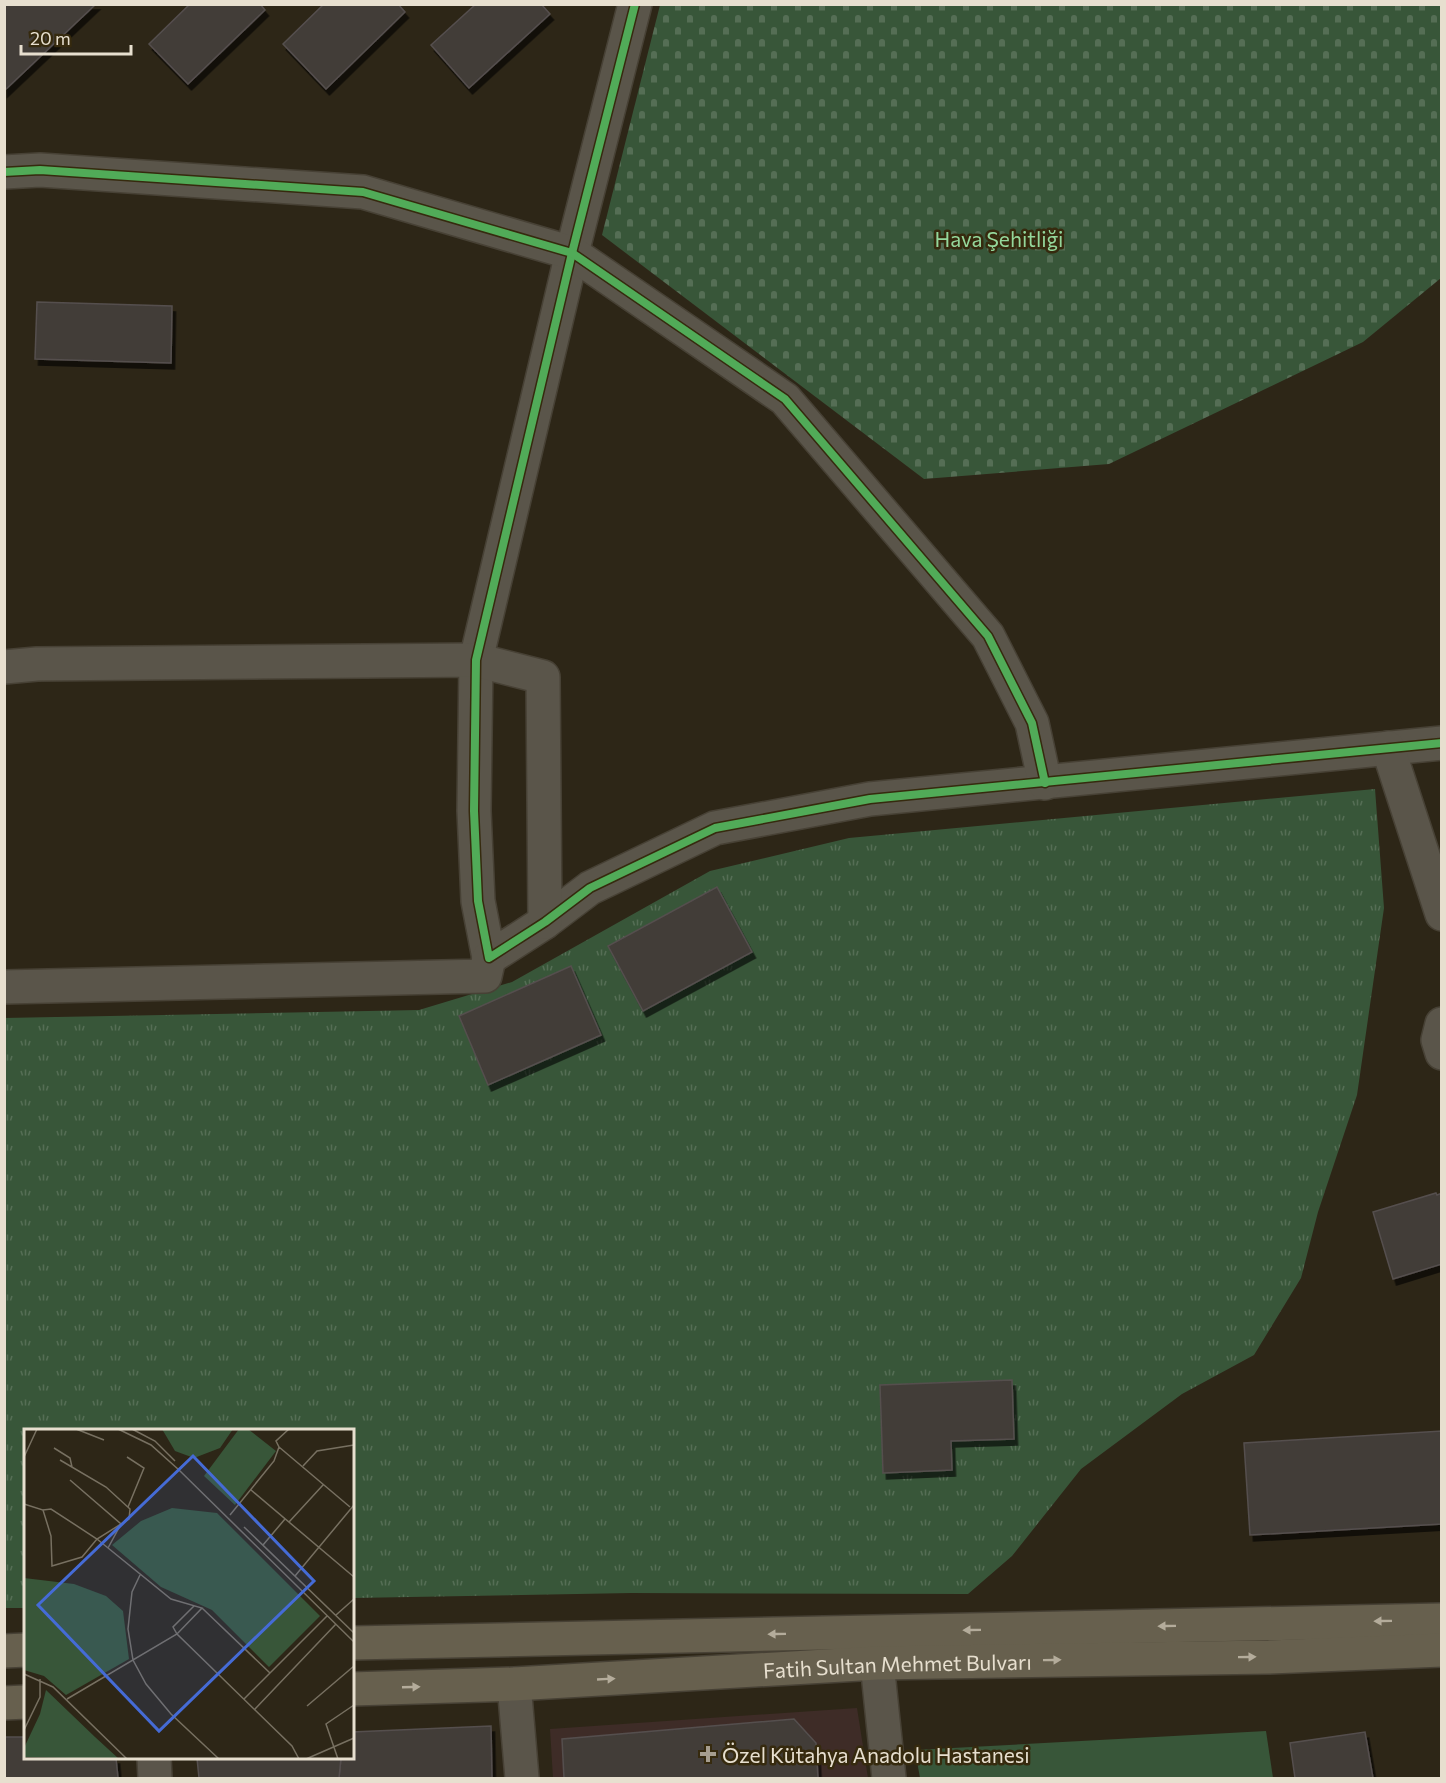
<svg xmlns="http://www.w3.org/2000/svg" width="1446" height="1783" font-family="Commissioner,sans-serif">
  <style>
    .commercial { fill: #3e2c27 }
    .grass { fill: url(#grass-tufts) }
    .cemetery { fill: url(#cemetery-stones) }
    .garden { fill: #385639 }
    .building { fill: #423c39; stroke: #554f4e; stroke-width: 1.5; filter: url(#shadow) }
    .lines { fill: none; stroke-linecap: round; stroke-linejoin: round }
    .minor-casing { stroke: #474135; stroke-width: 36 }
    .major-casing { stroke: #474135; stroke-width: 36 }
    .minor { stroke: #5a554a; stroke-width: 33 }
    .major { stroke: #67604e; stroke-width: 33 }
    .cycleway-casing { stroke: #362a0e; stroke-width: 11 }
    .cycleway { stroke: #51ab58; stroke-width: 8 }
    .oneway { fill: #b4ac9b }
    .poi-dot { fill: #a69e8f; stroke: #362a0e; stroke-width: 2 }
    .labels { text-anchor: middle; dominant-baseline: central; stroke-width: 5; stroke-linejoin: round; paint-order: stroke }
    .park-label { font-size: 21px; fill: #94d79b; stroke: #362a0e }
    .street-label { font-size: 21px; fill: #e7dfcf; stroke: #362a0e }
    .poi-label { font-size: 21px; fill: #e7dfcf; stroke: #362a0e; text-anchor: start }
    .inset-road { fill: none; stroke: #777061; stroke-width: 1.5 }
    .view { fill: #456bd6; fill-opacity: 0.15; stroke: #456bd6; stroke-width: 3 }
    .inset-edge { fill: none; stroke: #e7dfcf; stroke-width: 3 }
  </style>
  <defs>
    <pattern id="grass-tufts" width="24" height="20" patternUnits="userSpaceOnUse" patternTransform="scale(1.5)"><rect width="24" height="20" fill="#385639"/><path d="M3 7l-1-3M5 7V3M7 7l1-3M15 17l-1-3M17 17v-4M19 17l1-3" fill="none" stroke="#556e55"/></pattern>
    <pattern id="cemetery-stones" width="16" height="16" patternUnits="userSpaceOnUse" patternTransform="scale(1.5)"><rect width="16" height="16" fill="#385639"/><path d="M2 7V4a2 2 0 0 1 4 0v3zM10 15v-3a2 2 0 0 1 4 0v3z" fill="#556e55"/></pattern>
    <filter id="shadow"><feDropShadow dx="3.5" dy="6" stdDeviation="0" flood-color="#0009"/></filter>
  </defs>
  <rect width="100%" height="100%" fill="#2d2617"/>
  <path class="commercial" d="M857 1708 868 1778H553L550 1729Z"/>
  <path class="grass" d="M1375 789 1384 908 1357 1095 1318 1212 1301 1278 1254 1355 1182 1394 1081 1469 1012 1556 968 1594 631 1593 353 1598 352 1430H26L25 1608H5L4 1018 419 1010 512 982 710 871 849 838Z"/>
  <path class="cemetery" d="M660 5H1441V278L1363 342 1109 464 924 479 602 235Z"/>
  <path class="garden" d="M1266 1731 1273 1778H920L915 1750Z"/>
  <g class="building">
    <path d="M4 4H96L4 91Z"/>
    <path d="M190 4H260L265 10 188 84 149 44Z"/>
    <path d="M324 4H398L405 12 326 89 283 44Z"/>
    <path d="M476 4H541L550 14 469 88 431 45Z"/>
    <path d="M37 302 172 306 171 363 35 359Z"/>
    <path d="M717 887 752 952 643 1011 608 946Z"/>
    <path d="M571 966 601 1035 488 1085 459 1016Z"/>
    <path d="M1436 1193 1437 1195 1442 1193V1264L1393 1279 1373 1212Z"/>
    <path d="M1012 1380 1014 1439 951 1441 952 1470 883 1473 880 1385Z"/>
    <path d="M1442 1431V1524L1250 1535 1244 1443Z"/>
    <path d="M794 1719 816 1743 818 1778H564L562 1739Z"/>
    <path d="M491 1726 492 1778H339L341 1758H352V1732Z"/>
    <path d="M1365 1732 1373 1778H1295L1290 1743Z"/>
    <path d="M4 1737H26V1758H116L118 1778H4Z"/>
    <path d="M197 1758H341L339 1778H199Z"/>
  </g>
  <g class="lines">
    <defs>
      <g id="minor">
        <path d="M635 4 572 253 476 660 474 811 478 901 489 958 545 922 590 888 715 828 870 799 1442 743"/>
        <path d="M4 172 40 170 363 192 572 253 785 399 988 636 1032 723 1045 783"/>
        <path d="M4 667 37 664 476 660 543 677 545 922"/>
        <path d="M1388 748 1442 914"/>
        <path d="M4 987 485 976 489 958"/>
        <path d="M1442 1024 1438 1040 1442 1053"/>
        <path d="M877 1663 889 1778"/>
        <path d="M514 1684 522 1778"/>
        <path d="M154 1758 155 1778"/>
      </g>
      <g id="major">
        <path d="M352 1643 1442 1620"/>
        <path d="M4 1651 26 1650"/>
        <path id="s1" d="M352 1689 514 1684 877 1663 1269 1657 1442 1650"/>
        <path d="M4 1703 26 1702"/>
      </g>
    </defs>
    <use href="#minor" class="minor-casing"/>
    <use href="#major" class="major-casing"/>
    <use href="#minor" class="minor"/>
    <use href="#major" class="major"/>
    <defs>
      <g id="cycleway">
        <path d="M635 4 572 253 476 660 474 811 478 901 489 958 545 922 590 888 715 828 870 799 1442 743"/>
        <path d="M4 172 40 170 363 192 572 253 785 399 988 636 1032 723 1045 783"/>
      </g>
    </defs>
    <use href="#cycleway" class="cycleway-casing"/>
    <use href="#cycleway" class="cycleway"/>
  </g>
  <defs><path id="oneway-solid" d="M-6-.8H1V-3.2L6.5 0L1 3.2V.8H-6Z" transform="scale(1.5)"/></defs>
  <g class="oneway">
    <use href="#oneway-solid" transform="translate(1383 1621) rotate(179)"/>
    <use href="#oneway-solid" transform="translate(1167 1626) rotate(179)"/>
    <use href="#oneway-solid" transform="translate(972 1630) rotate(179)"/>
    <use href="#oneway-solid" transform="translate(777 1634) rotate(179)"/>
    <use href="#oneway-solid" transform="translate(1247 1657) rotate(-1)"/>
    <use href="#oneway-solid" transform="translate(1052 1660) rotate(-1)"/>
    <use href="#oneway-solid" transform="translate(606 1679) rotate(-3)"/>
    <use href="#oneway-solid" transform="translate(411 1687) rotate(-2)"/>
  </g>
  <path class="poi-dot" d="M705 1745h6v6h6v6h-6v6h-6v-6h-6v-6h6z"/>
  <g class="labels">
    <g class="park-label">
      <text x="999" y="238">Hava Şehitliği</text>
    </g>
    <g class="street-label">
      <text stroke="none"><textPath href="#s1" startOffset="546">Fatih Sultan Mehmet Bulvarı</textPath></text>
    </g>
    <g class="poi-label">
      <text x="722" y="1754">Özel Kütahya Anadolu Hastanesi</text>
    </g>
  </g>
  <g transform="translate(24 1429)">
    <rect width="330" height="330" fill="#2d2617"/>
    <path d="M148 79 193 84 296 187 245 238 188 181 137 158 88 116 117 92Z" fill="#385639"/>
    <path d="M22 261 71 308 95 330 0 328V319L16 285Z" fill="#385639"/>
    <path d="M0 149 50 155 82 167 99 182 105 230 42 266 20 247 0 241Z" fill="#385639"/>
    <path d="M138 0H209L196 19 170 29 151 22ZM215 0H224L252 22 211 76 180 47Z" fill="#385639"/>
    <path class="inset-road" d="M52 0 80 11M94 0 127 16 155 41 330 213M108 0 131 12 151 32M255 18 326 78M30 19 46 29 48 38M0 28 13 0M103 28 120 39 104 78M279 37 293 22 330 16M46 51 97 95 84 119M227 61 330 148M0 75 19 81 27 107 28 137 58 128 73 110 105 90 106 80 82 58 36 31M19 81 27 80 73 110 147 170 178 179 153 205 43 270M0 83V109M206 86 250 32 255 18 252 12 265 0M265 93 299 56M220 98 330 204M239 116 261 90M116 146 108 163 104 200 109 231 122 255 147 285 195 330M271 147 330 76M170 177 149 198 153 205 268 317 275 330M178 179 246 244M312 186 330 170M0 245 29 258 103 330M220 270 303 187M283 277 330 237M231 280 312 195M0 301 16 268V250M282 330 330 309M314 330 302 295 330 276"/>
    <path class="view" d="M169 27 290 152 135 302 14 176Z"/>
    <rect width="330" height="330" class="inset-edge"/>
  </g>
  <rect width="1446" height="1783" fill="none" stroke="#e7dfcf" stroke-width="12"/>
  <path d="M21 45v9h110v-9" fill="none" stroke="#e7dfcf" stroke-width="3"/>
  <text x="30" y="45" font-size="18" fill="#e7dfcf" stroke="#362a0e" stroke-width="4.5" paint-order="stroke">20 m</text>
</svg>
